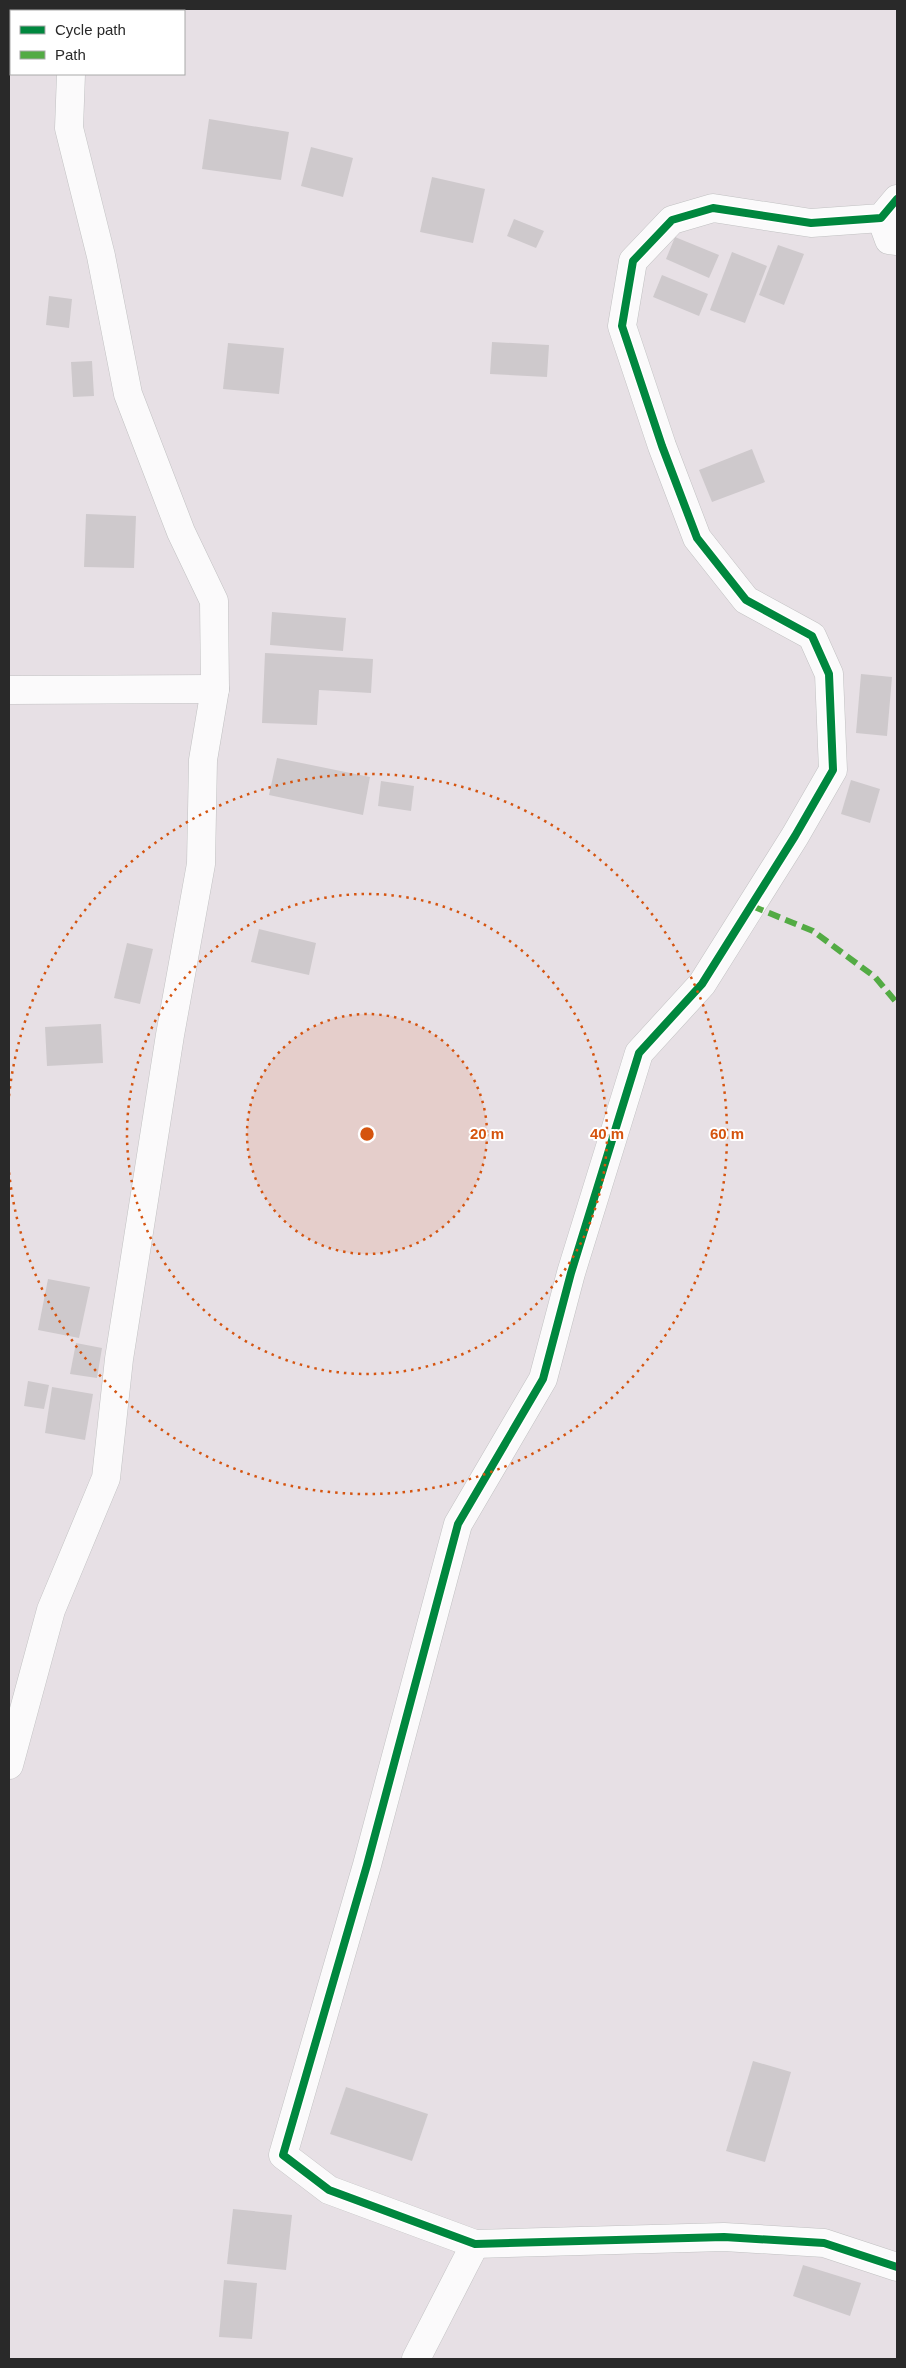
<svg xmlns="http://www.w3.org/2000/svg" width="906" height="2368" font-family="Helvetica,sans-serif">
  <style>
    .building { fill: #cec9cc }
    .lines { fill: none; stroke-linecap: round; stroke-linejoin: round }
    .minor-casing { stroke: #c1c1c2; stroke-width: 29 }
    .minor { stroke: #fbfafb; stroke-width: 28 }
    .quiet { stroke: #53ab44; stroke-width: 6; stroke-dasharray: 12 6; stroke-linecap: butt }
    .cycleway-casing { stroke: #fff; stroke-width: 11 }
    .cycleway { stroke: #00873e; stroke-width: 8 }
    .ring { fill: none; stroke: #d5540f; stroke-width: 2.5; stroke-dasharray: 2.5 5 }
    .centre { fill: #d5540f; stroke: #fff; stroke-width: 2.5 }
    .ring-label { font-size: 15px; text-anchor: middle; font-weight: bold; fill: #d5540f; stroke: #fff; stroke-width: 4; stroke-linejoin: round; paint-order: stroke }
  </style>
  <rect width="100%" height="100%" fill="#e7e0e5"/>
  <g class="building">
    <path d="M209 119 289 132 281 180 202 169Z"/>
    <path d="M311 147 353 158 343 197 301 186Z"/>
    <path d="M432 177 485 189 473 243 420 232Z"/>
    <path d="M514 219 544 231 536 248 507 236Z"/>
    <path d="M675 237 719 255 709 278 666 259Z"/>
    <path d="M778 245 804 254 784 305 759 295Z"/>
    <path d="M732 252 767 266 745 323 710 310Z"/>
    <path d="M662 275 708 294 699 316 653 297Z"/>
    <path d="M49 296 72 299 69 328 46 325Z"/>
    <path d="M492 342 549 345 547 377 490 374Z"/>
    <path d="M228 343 284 348 279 394 223 389Z"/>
    <path d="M92 361 94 396 73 397 71 362Z"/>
    <path d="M752 449 765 482 712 502 699 470Z"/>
    <path d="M86 514 136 516 134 568 84 567Z"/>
    <path d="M272 612 346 618 343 651 270 645Z"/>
    <path d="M265 653 373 659 371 693 319 690 317 725 262 723Z"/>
    <path d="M861 674 892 677 887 736 856 733Z"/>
    <path d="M277 758 370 777 363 815 269 795Z"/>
    <path d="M851 780 880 789 870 823 841 814Z"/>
    <path d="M381 781 414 786 411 811 378 806Z"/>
    <path d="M259 929 316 943 309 975 251 962Z"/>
    <path d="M127 943 153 949 140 1004 114 998Z"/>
    <path d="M101 1024 103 1063 47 1066 45 1027Z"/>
    <path d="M48 1279 90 1287 79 1338 38 1330Z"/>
    <path d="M76 1343 102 1348 97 1378 70 1374Z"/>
    <path d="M28 1381 49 1385 44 1409 24 1406Z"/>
    <path d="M52 1387 93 1394 85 1440 45 1433Z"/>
    <path d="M753 2061 791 2072 765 2162 726 2151Z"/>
    <path d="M346 2087 428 2114 412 2161 330 2134Z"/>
    <path d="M233 2209 292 2215 286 2270 227 2264Z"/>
    <path d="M803 2265 861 2283 850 2316 793 2296Z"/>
    <path d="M224 2280 257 2283 252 2339 219 2337Z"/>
  </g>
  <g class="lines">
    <defs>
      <g id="minor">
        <path d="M74 11V9"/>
        <path d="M897 199 881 218 811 223 713 208 672 220 633 261 622 326 662 446 697 538 746 600 812 636 829 674 833 770 795 836 702 984 639 1053 571 1273 543 1379 458 1524 367 1865 283 2155 329 2190 475 2244 724 2237 824 2243 897 2267"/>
        <path d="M881 218 889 240 897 241"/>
        <path d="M9 690 215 689"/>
        <path d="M9 1765 51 1610 106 1478 119 1359 170 1035 201 864 203 760 215 689 214 601 181 532 128 394 101 256 69 128 71 74"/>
        <path d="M416 2359 475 2244"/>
      </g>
    </defs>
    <use href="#minor" class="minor-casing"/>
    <use href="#minor" class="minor"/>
    <path class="quiet" d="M752 906 813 931 875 977 897 1003"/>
    <defs>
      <path id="cycleway" d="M897 199 881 218 811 223 713 208 672 220 633 261 622 326 662 446 697 538 746 600 812 636 829 674 833 770 795 836 702 984 639 1053 571 1273 543 1379 458 1524 367 1865 283 2155 329 2190 475 2244 724 2237 824 2243 897 2267"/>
    </defs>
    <use href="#cycleway" class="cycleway-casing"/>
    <use href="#cycleway" class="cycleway"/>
  </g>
  <circle cx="367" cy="1134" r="120" fill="#d5540f" fill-opacity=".12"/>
  <g class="ring">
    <circle cx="367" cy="1134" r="120"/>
    <circle cx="367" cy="1134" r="240"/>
    <path d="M9 1096A360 360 0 1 1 9 1172"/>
  </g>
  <circle cx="367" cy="1134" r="8" class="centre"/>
  <g class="ring-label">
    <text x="487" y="1139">20 m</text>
    <text x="607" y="1139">40 m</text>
    <text x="727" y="1139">60 m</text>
  </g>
  <rect width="906" height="2368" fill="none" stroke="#292929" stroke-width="20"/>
  <rect x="10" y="10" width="175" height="65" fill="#ffffff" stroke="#a9a9a9"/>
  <rect x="20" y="26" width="25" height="8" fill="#00873e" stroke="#a9a9a9"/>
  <text x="55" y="35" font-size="15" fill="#292929">Cycle path</text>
  <rect x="20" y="51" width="25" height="8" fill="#53ab44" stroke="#a9a9a9"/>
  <text x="55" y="60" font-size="15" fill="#292929">Path</text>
</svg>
